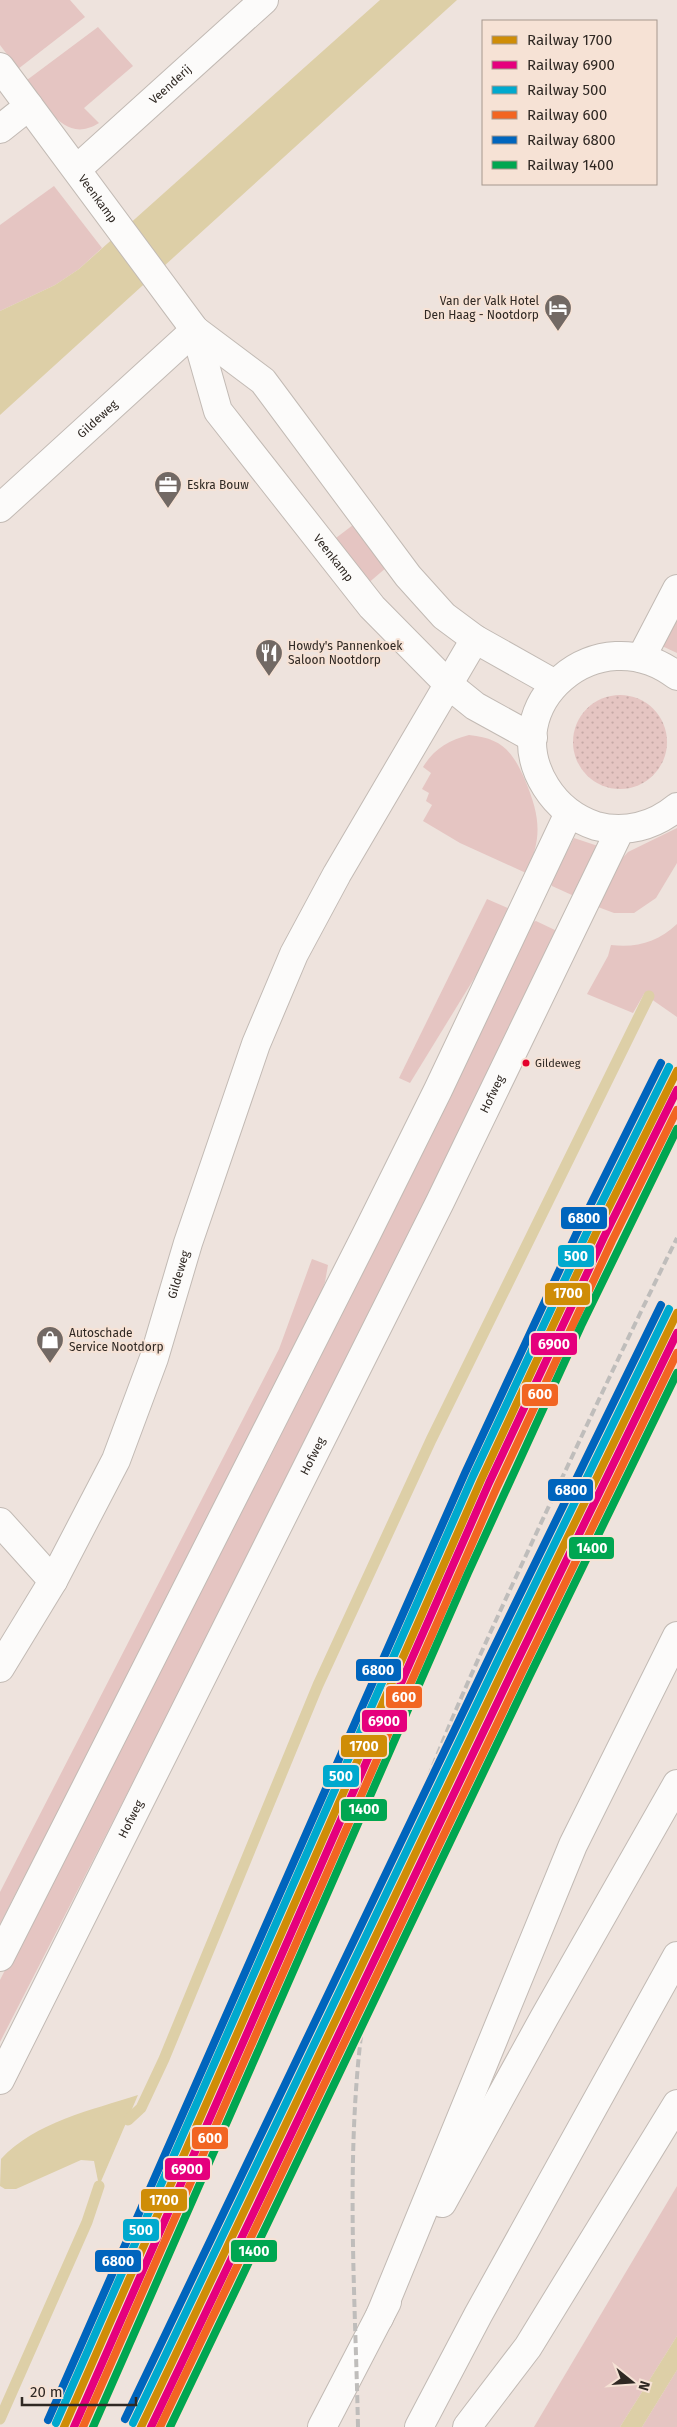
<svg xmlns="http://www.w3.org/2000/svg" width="677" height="2427" font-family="'Fira Sans',sans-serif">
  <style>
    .green { fill: #e5c5c2 }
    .garden { fill: url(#garden-dots) }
    .water { fill: #ddcfa7 }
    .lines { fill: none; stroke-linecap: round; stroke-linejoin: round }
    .stream { stroke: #ddcfa7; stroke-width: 11 }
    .minor-casing { stroke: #c2bab4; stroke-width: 30 }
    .major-casing { stroke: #c2bab4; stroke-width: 30 }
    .highway-casing { stroke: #c2bab4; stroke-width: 30 }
    .minor { stroke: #fcfbfa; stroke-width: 28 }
    .major { stroke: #fcfbfa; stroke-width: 28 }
    .highway { stroke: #fcfbfa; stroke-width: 28 }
    .rail { stroke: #bfbdbb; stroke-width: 4; stroke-dasharray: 8 4; stroke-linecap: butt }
    .rail-1-casing { stroke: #f6e2d5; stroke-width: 11 }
    .rail-2-casing { stroke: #f6e2d5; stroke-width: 11 }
    .rail-3-casing { stroke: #f6e2d5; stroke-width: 11 }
    .rail-4-casing { stroke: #f6e2d5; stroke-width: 11 }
    .rail-5-casing { stroke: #f6e2d5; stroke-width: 11 }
    .rail-6-casing { stroke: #f6e2d5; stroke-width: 11 }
    .rail-1 { stroke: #cf8d07; stroke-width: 8 }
    .rail-2 { stroke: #e5007d; stroke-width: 8 }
    .rail-3 { stroke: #00a9ce; stroke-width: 8 }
    .rail-4 { stroke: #f26522; stroke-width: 8 }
    .rail-5 { stroke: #0065bd; stroke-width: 8 }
    .rail-6 { stroke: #00a651; stroke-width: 8 }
    .bus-dot { fill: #e4002b; stroke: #f6e2d5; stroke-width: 2 }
    .labels { text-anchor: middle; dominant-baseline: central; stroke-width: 4; stroke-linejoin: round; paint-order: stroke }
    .bus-label { font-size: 11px; fill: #2f2823; stroke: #f6e2d5; text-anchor: start }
    .street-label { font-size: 12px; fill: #2f2823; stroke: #f6e2d5 }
    .poi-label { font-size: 12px; fill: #2f2823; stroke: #f6e2d5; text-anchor: start }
    .line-badge { stroke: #f6e2d5; stroke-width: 2 }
    .badge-label { font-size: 14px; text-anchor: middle; font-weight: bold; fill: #fff }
  </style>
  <defs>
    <pattern id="garden-dots" width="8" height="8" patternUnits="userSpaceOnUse" patternTransform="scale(1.25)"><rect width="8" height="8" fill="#e5c5c2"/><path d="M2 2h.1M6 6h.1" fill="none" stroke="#c5a9a6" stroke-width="1.8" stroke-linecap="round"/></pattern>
  </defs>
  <rect width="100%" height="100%" fill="#eee3dd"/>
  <g class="green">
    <path d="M0 0H70L85 17 18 69 0 45Z"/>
    <path d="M98 27 133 66 84 108 99 123C64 145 47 105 27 80Z"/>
    <path d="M54 186 102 248 79 269 55 285 0 311V225Z"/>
    <path d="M353 525 387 567 366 585 332 541Z"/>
    <path d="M677 609V653L662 646Z"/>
    <path d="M469 735C502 738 513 752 525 780 540 816 543 837 526 873L460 843 423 821 432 805 426 801 429 793 422 789 431 773 423 767C434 749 449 740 469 735Z"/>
    <path d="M677 828V863L656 898 634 913H614L598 907 619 862 628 852Z"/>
    <path d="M574 838 598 846 574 896 552 886 551 883Z"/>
    <path d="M487 899 510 909 486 959 410 1083 399 1078Z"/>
    <path d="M536 921 557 931 354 1350 0 2042V1980L459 1077 533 922Z"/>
    <path d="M677 924V1017L644 994 633 1013 587 994 608 956 611 945C637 948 658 942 677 924Z"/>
    <path d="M312 1259 328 1265 325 1282 312 1318 0 1924V1892L279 1349Z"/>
    <path d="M677 2186V2336L620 2427H534Z"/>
    <path d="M677 2370V2427H642Z"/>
  </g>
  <circle class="garden" cx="620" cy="742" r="47"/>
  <g class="water">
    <path d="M380 0H457L0 415V311L55 285 79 269Z"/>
    <path d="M138 2095 99 2186 94 2161 81 2160 16 2189H5L0 2186 1 2159C35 2122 92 2110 138 2095Z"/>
    <path d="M677 2336V2370L642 2427H620Z"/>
  </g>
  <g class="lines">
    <g class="stream">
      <path d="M128 2120 141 2108 164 2059 318 1685 431 1440 649 996"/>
      <path d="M0 2419 87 2222 99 2186"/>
    </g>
    <defs>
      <g id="minor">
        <path id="s1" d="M0 67 195 330 263 381 408 576 444 616 475 639 555 684"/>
        <path d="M0 129 29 106"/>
        <path id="s2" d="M77 169 264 0"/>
        <path id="s3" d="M195 330 218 411 372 607 449 685 475 706 533 738"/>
        <path id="s4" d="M0 508 195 330"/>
        <path d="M0 1522 53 1581"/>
        <path id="s5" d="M0 1668 53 1581 116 1460 154 1358 188 1243 256 1044 294 954 337 874 475 639"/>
      </g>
      <g id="major">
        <path d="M641 658 677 589"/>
        <path d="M677 676C598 615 494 705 546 787 558 806 575 819 596 826 625 834 654 826 677 807"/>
        <path d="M0 1957 366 1235 438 1090 569 813"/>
        <path id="s6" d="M0 2080 440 1202 620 830"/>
      </g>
      <g id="highway">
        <path d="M442 2203 544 2018 677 1784"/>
        <path d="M379 2318 573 1845 677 1636"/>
        <path d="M322 2427 387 2302"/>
        <path d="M419 2427 478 2315 677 1956"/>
        <path d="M467 2427 528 2347 677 2104"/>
      </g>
    </defs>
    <use href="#minor" class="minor-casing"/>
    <use href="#major" class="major-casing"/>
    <use href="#highway" class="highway-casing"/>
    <use href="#minor" class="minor"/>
    <use href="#major" class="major"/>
    <use href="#highway" class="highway"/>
    <path class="rail" d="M358 2427C355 2285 344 2140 366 1999 390 1850 452 1715 515 1579 568 1465 621 1351 677 1238"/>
    <defs>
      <g id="rail-1">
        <path d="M64 2427 481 1480 596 1233 677 1071"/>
        <path d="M141 2427 505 1666 677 1313"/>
      </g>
      <g id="rail-2">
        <path d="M74 2427 489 1483 604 1237 677 1090"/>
        <path d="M151 2427 513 1670 677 1333"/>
      </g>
      <g id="rail-3">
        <path d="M56 2423 473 1476 588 1230 669 1067"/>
        <path d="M133 2423 497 1662 669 1309"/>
      </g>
      <g id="rail-4">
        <path d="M83 2427 497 1487 612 1241 677 1110"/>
        <path d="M160 2427 521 1674 677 1353"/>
      </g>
      <g id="rail-5">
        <path d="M125 2419 489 1658 661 1305"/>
        <path d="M48 2420 465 1473 580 1226 661 1063"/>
      </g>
      <g id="rail-6">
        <path d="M93 2427 468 1573 581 1326 677 1129"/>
        <path d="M170 2427 529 1677 677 1373"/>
      </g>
    </defs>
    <use href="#rail-1" class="rail-1-casing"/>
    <use href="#rail-2" class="rail-2-casing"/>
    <use href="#rail-3" class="rail-3-casing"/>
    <use href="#rail-4" class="rail-4-casing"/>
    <use href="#rail-5" class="rail-5-casing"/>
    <use href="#rail-6" class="rail-6-casing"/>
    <use href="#rail-1" class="rail-1"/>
    <use href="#rail-2" class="rail-2"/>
    <use href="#rail-3" class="rail-3"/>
    <use href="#rail-4" class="rail-4"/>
    <use href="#rail-5" class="rail-5"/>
    <use href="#rail-6" class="rail-6"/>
  </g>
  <defs>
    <symbol id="hotel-pin" viewBox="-11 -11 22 30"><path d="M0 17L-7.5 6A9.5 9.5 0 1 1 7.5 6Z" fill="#726964" stroke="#f6e2d5"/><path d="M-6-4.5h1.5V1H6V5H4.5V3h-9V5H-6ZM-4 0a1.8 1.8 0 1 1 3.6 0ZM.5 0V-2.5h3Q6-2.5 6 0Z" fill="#fff"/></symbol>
    <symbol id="office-pin" viewBox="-11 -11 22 30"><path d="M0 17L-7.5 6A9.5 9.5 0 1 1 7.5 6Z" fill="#726964" stroke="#f6e2d5"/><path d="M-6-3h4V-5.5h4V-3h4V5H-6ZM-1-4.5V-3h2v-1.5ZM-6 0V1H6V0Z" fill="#fff"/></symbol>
    <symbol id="restaurant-pin" viewBox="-11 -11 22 30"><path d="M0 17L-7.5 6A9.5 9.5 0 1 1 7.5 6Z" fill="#726964" stroke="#f6e2d5"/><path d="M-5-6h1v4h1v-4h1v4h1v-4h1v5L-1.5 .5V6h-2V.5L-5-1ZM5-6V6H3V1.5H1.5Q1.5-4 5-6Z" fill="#fff"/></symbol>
    <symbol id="shop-pin" viewBox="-11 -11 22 30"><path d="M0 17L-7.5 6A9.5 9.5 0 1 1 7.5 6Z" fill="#726964" stroke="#f6e2d5"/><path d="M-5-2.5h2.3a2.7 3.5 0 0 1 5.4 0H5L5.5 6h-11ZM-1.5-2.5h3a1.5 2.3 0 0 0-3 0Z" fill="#fff"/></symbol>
  </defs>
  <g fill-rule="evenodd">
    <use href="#hotel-pin" x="542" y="292" width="32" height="43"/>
    <use href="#office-pin" x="152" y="469" width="32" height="43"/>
    <use href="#restaurant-pin" x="253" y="637" width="32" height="43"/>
    <use href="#shop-pin" x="34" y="1324" width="32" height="43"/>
  </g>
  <circle class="bus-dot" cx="526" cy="1063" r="4.5"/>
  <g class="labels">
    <g class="bus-label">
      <text x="535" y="1063">Gildeweg</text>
    </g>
    <g class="street-label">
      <text stroke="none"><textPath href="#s2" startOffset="126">Veenderij</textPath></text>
      <text stroke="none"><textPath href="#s1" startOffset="164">Veenkamp</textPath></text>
      <text stroke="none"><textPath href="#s4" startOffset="132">Gildeweg</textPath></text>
      <text stroke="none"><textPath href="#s3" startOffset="271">Veenkamp</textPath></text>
      <text stroke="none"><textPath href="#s6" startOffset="1102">Hofweg</textPath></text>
      <text stroke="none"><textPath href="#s5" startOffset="434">Gildeweg</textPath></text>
      <text stroke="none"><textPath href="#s6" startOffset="698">Hofweg</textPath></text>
      <text stroke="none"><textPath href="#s6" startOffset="292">Hofweg</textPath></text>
    </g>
    <g class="poi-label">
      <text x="539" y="301" text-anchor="end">Van der Valk Hotel<tspan x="539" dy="14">Den Haag - Nootdorp</tspan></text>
      <text x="187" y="485">Eskra Bouw</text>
      <text x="288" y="646">Howdy's Pannenkoek<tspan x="288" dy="14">Saloon Nootdorp</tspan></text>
      <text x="69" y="1333">Autoschade<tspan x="69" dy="14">Service Nootdorp</tspan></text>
    </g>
  </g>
  <g class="line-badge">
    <rect x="560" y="1206" width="48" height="24" rx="5" fill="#0065bd"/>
    <rect x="557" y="1244" width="38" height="24" rx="5" fill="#00a9ce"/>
    <rect x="544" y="1282" width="47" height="24" rx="5" fill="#cf8d07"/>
    <rect x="530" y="1332" width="48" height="24" rx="5" fill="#e5007d"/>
    <rect x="521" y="1383" width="38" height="24" rx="5" fill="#f26522"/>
    <rect x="547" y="1478" width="47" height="24" rx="5" fill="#0065bd"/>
    <rect x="568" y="1536" width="47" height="24" rx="5" fill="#00a651"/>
    <rect x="355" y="1658" width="47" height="24" rx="5" fill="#0065bd"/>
    <rect x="385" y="1685" width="38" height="24" rx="5" fill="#f26522"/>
    <rect x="361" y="1709" width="47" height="24" rx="5" fill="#e5007d"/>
    <rect x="340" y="1734" width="48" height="24" rx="5" fill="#cf8d07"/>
    <rect x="322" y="1764" width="38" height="24" rx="5" fill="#00a9ce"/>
    <rect x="340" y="1798" width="48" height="24" rx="5" fill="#00a651"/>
    <rect x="191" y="2126" width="38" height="24" rx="5" fill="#f26522"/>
    <rect x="164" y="2157" width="47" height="24" rx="5" fill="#e5007d"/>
    <rect x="140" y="2188" width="48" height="24" rx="5" fill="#cf8d07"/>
    <rect x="122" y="2218" width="38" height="24" rx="5" fill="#00a9ce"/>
    <rect x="230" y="2239" width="48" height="24" rx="5" fill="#00a651"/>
    <rect x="94" y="2249" width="48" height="24" rx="5" fill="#0065bd"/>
  </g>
  <g class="badge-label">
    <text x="584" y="1223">6800</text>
    <text x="576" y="1261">500</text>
    <text x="568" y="1298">1700</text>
    <text x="554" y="1349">6900</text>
    <text x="540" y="1399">600</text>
    <text x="571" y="1495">6800</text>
    <text x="592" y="1553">1400</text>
    <text x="378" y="1675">6800</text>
    <text x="404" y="1702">600</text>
    <text x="384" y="1726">6900</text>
    <text x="364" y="1751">1700</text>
    <text x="341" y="1781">500</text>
    <text x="364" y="1814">1400</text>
    <text x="210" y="2143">600</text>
    <text x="187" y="2174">6900</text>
    <text x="164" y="2205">1700</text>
    <text x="141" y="2235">500</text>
    <text x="254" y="2256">1400</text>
    <text x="118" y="2266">6800</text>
  </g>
  <rect x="482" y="20" width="175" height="165" fill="#f6e2d5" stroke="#a6988e"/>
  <rect x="492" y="36" width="25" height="8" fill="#cf8d07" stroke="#a6988e"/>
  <text x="527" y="45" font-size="15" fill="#2f2823">Railway 1700</text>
  <rect x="492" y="61" width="25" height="8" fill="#e5007d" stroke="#a6988e"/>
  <text x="527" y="70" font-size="15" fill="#2f2823">Railway 6900</text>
  <rect x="492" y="86" width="25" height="8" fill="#00a9ce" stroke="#a6988e"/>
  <text x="527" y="95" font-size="15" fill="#2f2823">Railway 500</text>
  <rect x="492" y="111" width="25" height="8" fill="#f26522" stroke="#a6988e"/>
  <text x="527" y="120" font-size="15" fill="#2f2823">Railway 600</text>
  <rect x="492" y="136" width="25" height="8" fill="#0065bd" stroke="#a6988e"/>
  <text x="527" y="145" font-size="15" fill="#2f2823">Railway 6800</text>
  <rect x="492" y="161" width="25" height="8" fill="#00a651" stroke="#a6988e"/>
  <text x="527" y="170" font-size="15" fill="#2f2823">Railway 1400</text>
  <g transform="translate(632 2382) rotate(107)" stroke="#f6e2d5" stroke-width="4" paint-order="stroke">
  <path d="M0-4L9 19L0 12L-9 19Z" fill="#2f2823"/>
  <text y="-8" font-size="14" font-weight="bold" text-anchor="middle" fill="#2f2823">N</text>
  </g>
  <path d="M22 2397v8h114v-8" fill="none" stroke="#2f2823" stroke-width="2.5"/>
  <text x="30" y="2397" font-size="15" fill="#2f2823" stroke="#f6e2d5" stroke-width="4" paint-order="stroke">20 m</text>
</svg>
